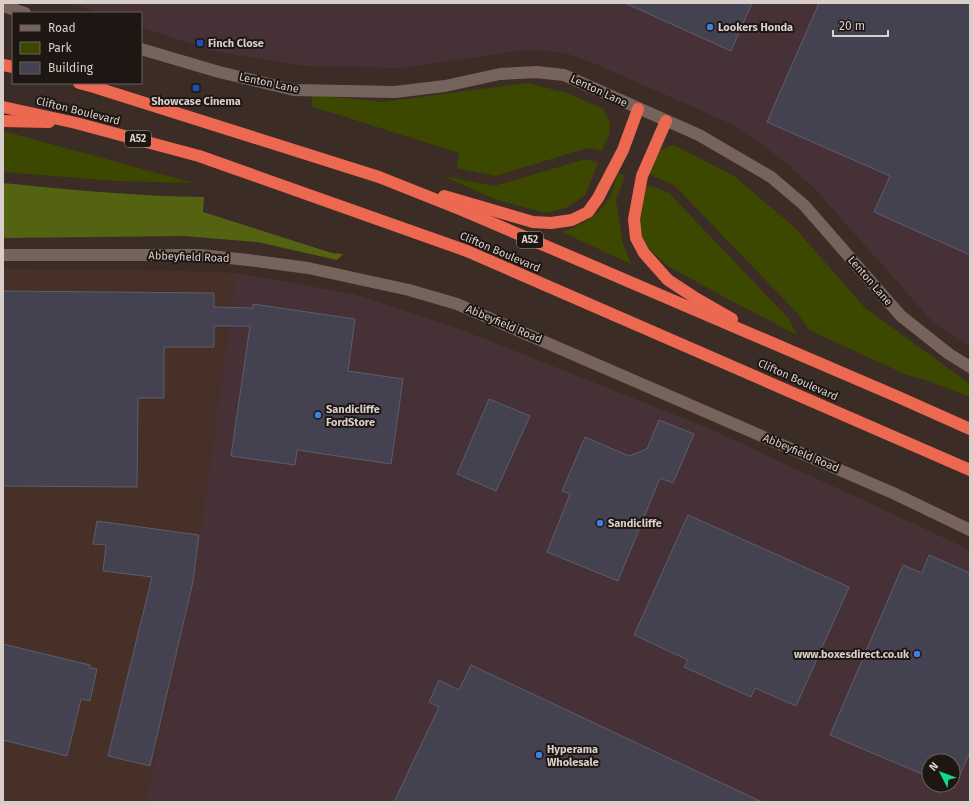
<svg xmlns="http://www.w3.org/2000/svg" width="973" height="805" font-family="'Fira Sans',sans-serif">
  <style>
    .commercial { fill: #463136; fill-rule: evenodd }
    .built { fill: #473027 }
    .green { fill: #3c4800 }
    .forest { fill: #536312 }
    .building { fill: #444151; stroke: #5f5c6d }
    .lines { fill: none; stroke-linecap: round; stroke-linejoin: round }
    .minor { stroke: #76645c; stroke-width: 12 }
    .highway { stroke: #ec6850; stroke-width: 12 }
    .shop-dot { fill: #3f7fe0; stroke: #1e1613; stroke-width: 1.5 }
    .transit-dot { fill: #1a4fb4; stroke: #1e1613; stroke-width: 1.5 }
    .labels { text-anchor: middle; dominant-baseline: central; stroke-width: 4; stroke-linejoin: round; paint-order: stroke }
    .shield { fill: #1e1613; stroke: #a19793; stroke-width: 1 }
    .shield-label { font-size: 10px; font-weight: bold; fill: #d9ceca }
    .poi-label { font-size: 11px; font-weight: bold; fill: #d9ceca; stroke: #1e1613; text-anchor: start }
    .street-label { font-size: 11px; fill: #d9ceca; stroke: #1e1613 }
  </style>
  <rect width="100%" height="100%" fill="#3c2c26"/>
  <g class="commercial">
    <path d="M71 3H970V347L932 321 814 188 779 157 736 126 591 62 565 53 545 51 526 50 401 68 306 66 213 51 141 27V13H100Z"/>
    <path d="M236 273 353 294 457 328 708 428 970 550V802H145L193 583ZM929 761H953V785H929Z"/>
  </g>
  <path class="built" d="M3 269 189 271 236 273 193 583 145 802H3Z"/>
  <g class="green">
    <path d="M527 83 567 93 603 109 610 122 609 135 602 151 587 148 496 176 457 168 459 153 311 106 313 95 383 102Z"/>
    <path d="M3 131 194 183 117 181 3 172Z"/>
    <path d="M674 145 734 176 794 227 865 308 970 384V397L926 380 907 375 809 330 798 314 675 186 649 174C654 159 657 148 674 145Z"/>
    <path d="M586 159 598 163 585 195 566 208 546 213 497 200 443 176 494 186Z"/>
    <path d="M618 173 625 176 616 200 623 244 631 264 562 232C580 226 598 216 608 200 613 192 615 181 618 173Z"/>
    <path d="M644 186H652L669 193 789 319 797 335 732 301 668 266 650 250 642 236 638 219Z"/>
  </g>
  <path class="forest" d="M3 183C70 190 137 196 204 197L203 212 332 253 343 254 337 260 257 242 184 236 3 238Z"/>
  <g class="building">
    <path d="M625 3H752L731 51Z"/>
    <path d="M819 3H970V255L874 212 890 176 767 122Z"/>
    <path d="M3 291 214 293V307L253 308V304L355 319 348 371 403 379 391 464 297 450 295 465 231 456 250 326H214V347H164V398H138L137 487 3 486Z"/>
    <path d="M489 399 530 416 496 491 457 474Z"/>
    <path d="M659 420 694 434 673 483 660 478 618 581 547 552 570 494 562 491 585 437 629 456 647 449Z"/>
    <path d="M688 515 849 587 796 706 755 688 751 697 684 667 688 660 634 635Z"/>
    <path d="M97 521 199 535 193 582 150 766 108 756 152 577 103 571 106 545 93 544Z"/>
    <path d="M929 555 970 573V752L954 788 947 785H953V761H929V777L830 735 903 565 922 573Z"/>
    <path d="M3 644 90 665V668L97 669 90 701 81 699 67 756 3 740Z"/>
    <path d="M471 665 762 802H394L439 707 429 702 439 680 459 690Z"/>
  </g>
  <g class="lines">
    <g class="minor">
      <path d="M3 6 25 13"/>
      <path d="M141 49 219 72 294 90 395 92 445 86 500 74 536 72 564 75 699 135 771 177 804 205 901 316 949 354 970 367"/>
      <path d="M3 255H200L248 260 308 268 409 290 457 304 893 493 970 530"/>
    </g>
    <g class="highway">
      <path d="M3 65 13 67"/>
      <path d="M79 83 94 87 379 177 462 210 896 396 970 429"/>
      <path d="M3 107 76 123 199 156 467 251 970 470"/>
      <path d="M3 121 49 122"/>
      <path d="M666 121 642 176 634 219 636 238 644 253 668 280 697 299 732 319"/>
      <path d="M444 196 533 222 551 223 572 220 588 212 598 198 623 150 638 109"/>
    </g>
  </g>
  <g class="shop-dot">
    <circle cx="710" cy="27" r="4"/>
    <circle cx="318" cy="415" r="4"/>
    <circle cx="600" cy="523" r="4"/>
    <circle cx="917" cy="654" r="4"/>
    <circle cx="539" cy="755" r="4"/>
  </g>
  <g class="transit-dot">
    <rect x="196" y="39" width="8" height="8" rx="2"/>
    <rect x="192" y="84" width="8" height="8" rx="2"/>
  </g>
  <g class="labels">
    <g class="shield">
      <rect x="125" y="131" width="26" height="16" rx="3"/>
      <rect x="517" y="232" width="26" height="16" rx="3"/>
    </g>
    <g class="shield-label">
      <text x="138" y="139">A52</text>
      <text x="530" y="240">A52</text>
    </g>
    <g class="poi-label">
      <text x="718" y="27">Lookers Honda</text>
      <text x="208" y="43">Finch Close</text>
      <text x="196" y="101" text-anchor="middle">Showcase Cinema</text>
      <text x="326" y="409">Sandicliffe<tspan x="326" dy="13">FordStore</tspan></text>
      <text x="608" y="523">Sandicliffe</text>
      <text x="909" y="654" text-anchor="end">www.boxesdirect.co.uk</text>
      <text x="547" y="749">Hyperama<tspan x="547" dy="13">Wholesale</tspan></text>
    </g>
    <g class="street-label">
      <text transform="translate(269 83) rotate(12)">Lenton Lane</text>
      <text transform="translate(599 91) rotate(25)">Lenton Lane</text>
      <text transform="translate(78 111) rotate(14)">Clifton Boulevard</text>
      <text transform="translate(500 252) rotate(23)">Clifton Boulevard</text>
      <text transform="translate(189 257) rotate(2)">Abbeyfield Road</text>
      <text transform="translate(870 281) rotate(49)">Lenton Lane</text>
      <text transform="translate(504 324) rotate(23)">Abbeyfield Road</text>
      <text transform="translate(798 380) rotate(24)">Clifton Boulevard</text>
      <text transform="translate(801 453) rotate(23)">Abbeyfield Road</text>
    </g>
  </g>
  <rect width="973" height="805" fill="none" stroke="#d9ceca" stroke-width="8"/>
  <rect x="12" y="12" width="130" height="72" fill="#1e1613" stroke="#69605c"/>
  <rect x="20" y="25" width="20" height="6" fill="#76645c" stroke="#69605c"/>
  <text x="48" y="32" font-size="12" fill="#d9ceca">Road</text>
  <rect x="20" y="42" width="20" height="12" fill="#3c4800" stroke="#69605c"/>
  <text x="48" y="52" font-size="12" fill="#d9ceca">Park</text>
  <rect x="20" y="62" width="20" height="12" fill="#444151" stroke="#69605c"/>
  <text x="48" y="72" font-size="12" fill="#d9ceca">Building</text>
  <g transform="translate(941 773) rotate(312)"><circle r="19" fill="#1e1613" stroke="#69605c"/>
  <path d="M0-3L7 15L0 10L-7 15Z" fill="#14d989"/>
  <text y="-6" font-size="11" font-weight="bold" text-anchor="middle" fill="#d9ceca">N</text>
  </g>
  <path d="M833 30v6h55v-6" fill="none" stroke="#d9ceca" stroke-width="2"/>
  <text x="839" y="30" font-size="12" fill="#d9ceca" stroke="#1e1613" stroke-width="3" paint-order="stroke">20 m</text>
</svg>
